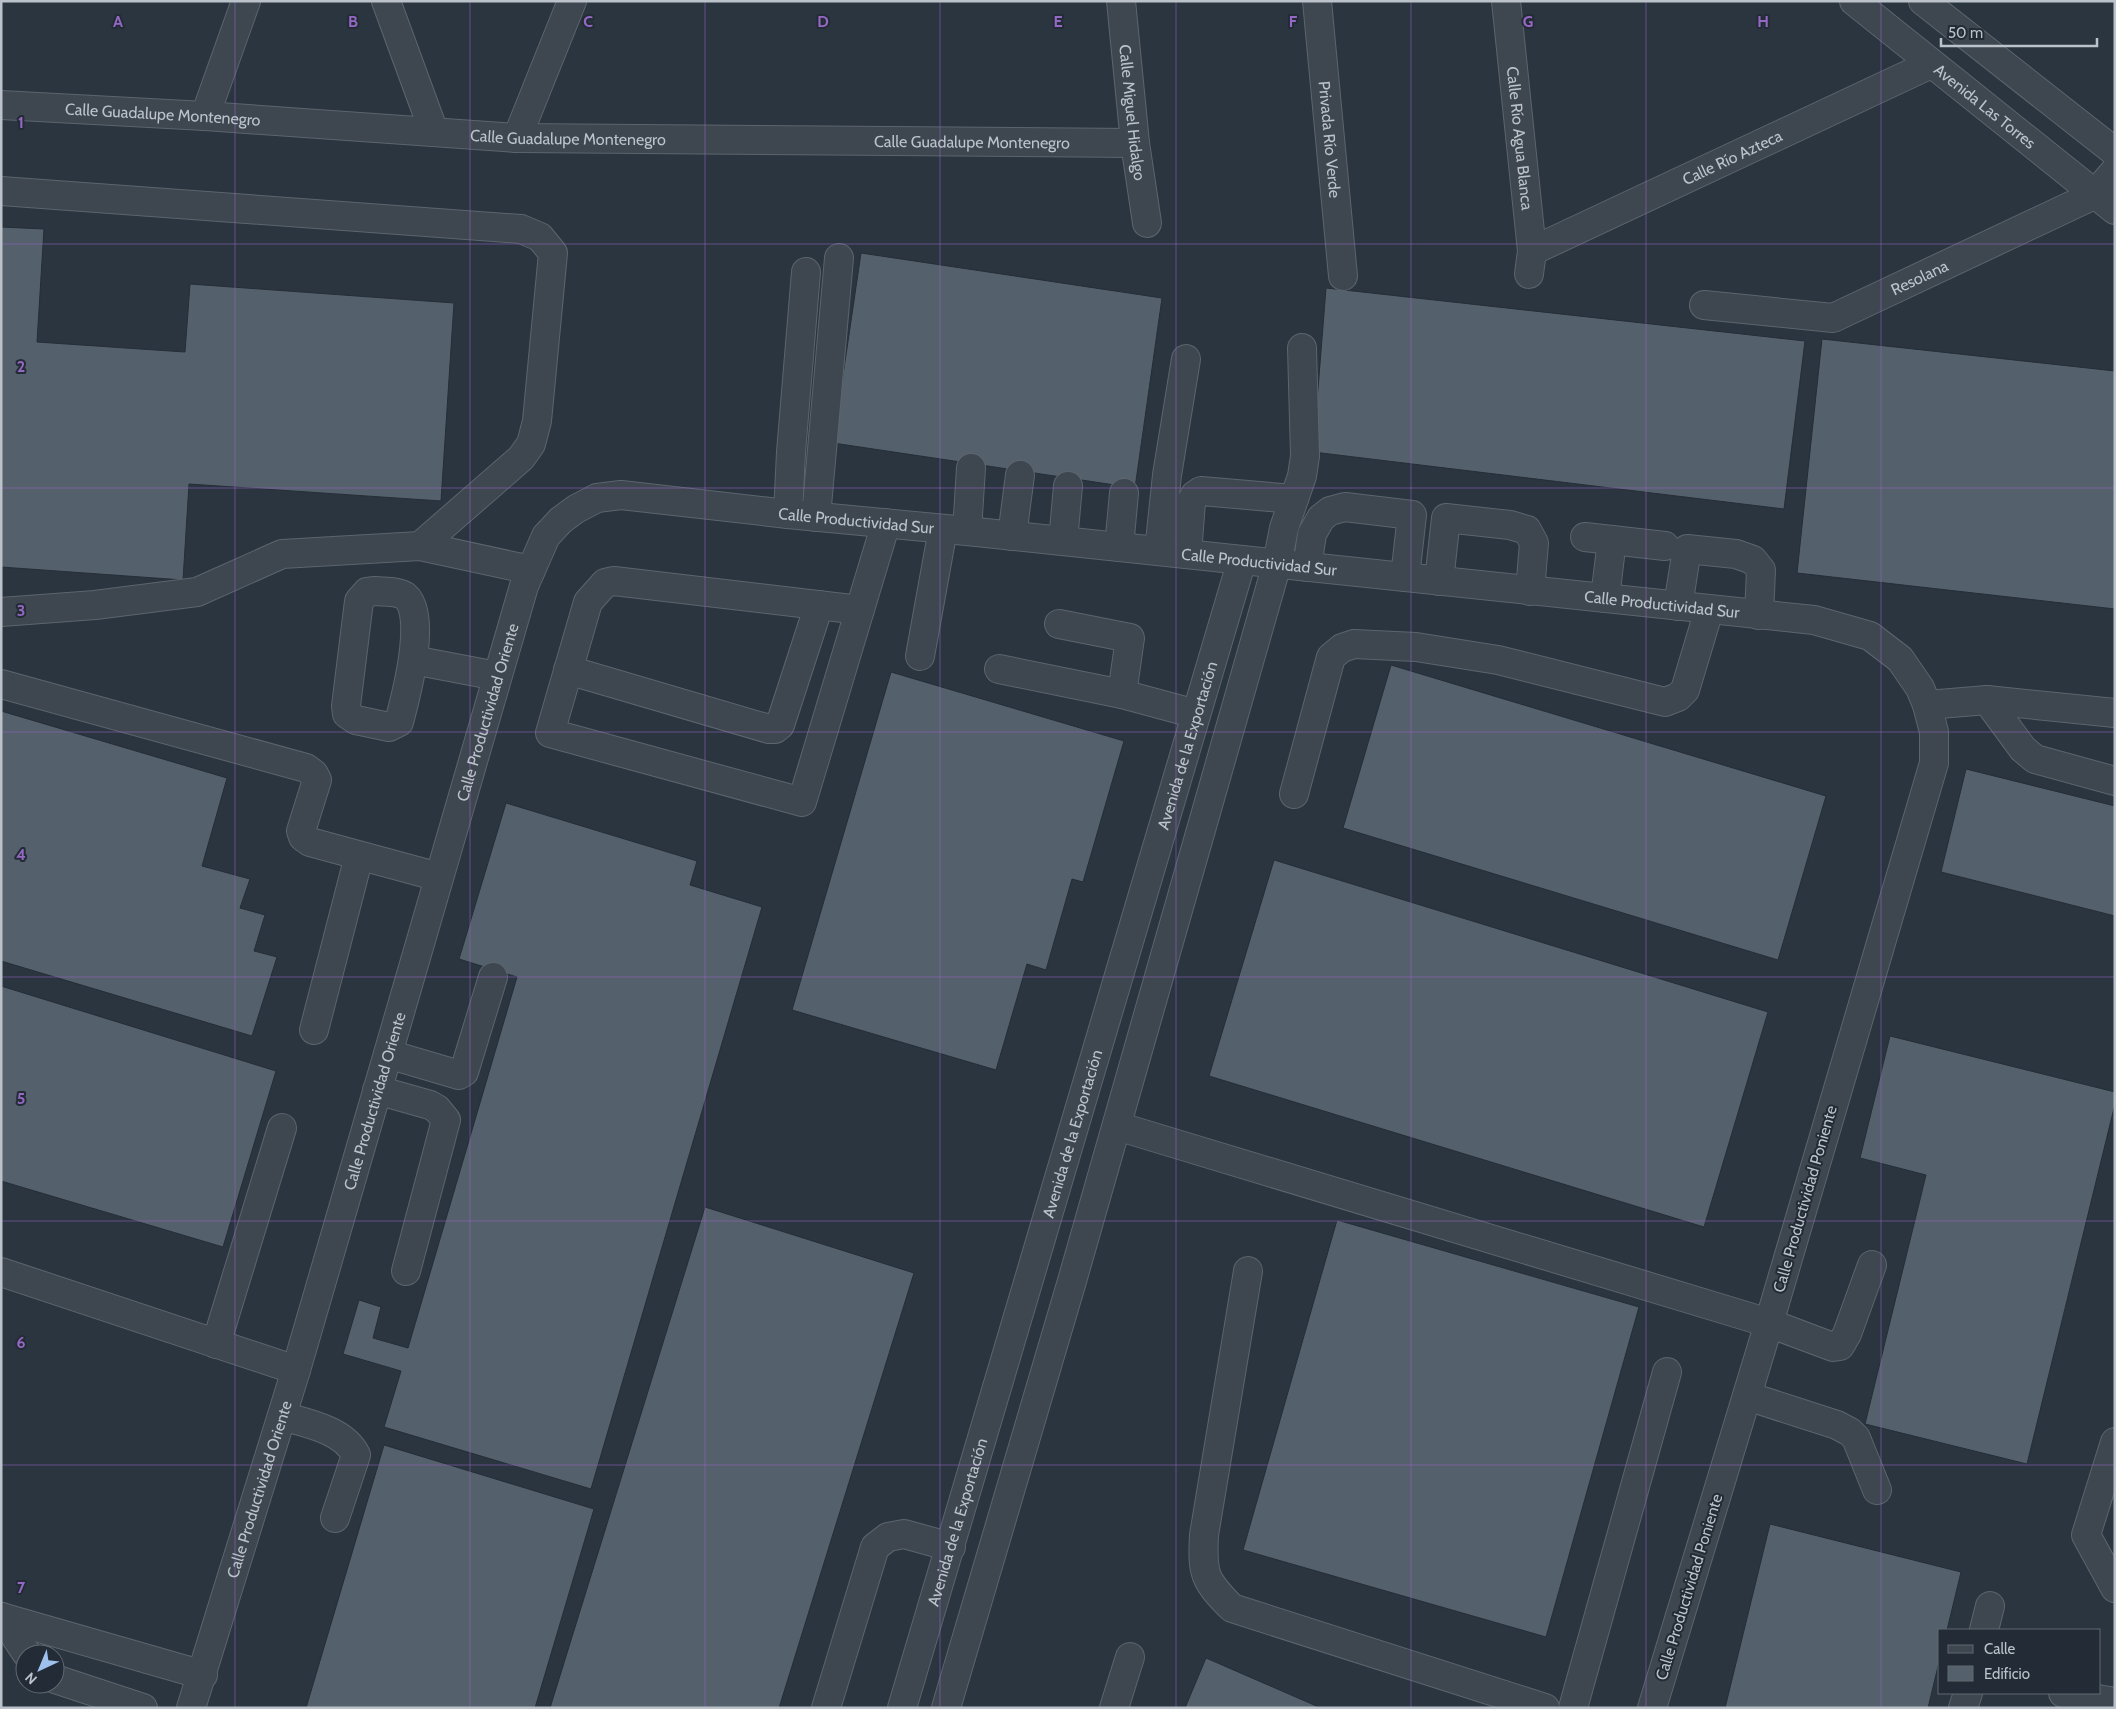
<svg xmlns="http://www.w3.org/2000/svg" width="2116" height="1709" font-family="Cabin,sans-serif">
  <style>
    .building { fill: #54606b; stroke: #252e38 }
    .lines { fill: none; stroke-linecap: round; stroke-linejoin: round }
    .minor-casing { stroke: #5c656e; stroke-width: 30 }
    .minor { stroke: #3e4750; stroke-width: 28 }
    .grid { fill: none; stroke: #9568c3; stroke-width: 1; stroke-opacity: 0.55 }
    .labels { text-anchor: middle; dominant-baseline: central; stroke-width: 4; stroke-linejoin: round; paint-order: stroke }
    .street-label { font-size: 16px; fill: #bbc2ca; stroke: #232c36 }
    .grid-label { font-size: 16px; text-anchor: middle; font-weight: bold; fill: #9568c3; stroke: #232c36; stroke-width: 4; stroke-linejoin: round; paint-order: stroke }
  </style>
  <rect width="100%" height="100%" fill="#2a3540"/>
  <g class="building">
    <path d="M1 227 44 229 37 342 185 352 190 284 454 303 441 501 189 484 183 580 1 567Z"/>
    <path d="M861 253 1162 298 1135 488 833 443Z"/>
    <path d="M1326 288 1805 341 1784 509 1313 452Z"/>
    <path d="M1822 339 2115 371V609L1797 573Z"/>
    <path d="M1391 665 1826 796 1778 960 1343 828Z"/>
    <path d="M891 672 1124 741 1083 882 1072 879 1046 970 1027 964 996 1070 792 1010Z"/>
    <path d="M1 711 227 778 202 866 250 879 240 908 265 915 254 951 277 957 252 1036 1 961Z"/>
    <path d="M1966 769 2115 806V916L1941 872Z"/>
    <path d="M506 803 697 861 690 885 762 907 591 1489 384 1427 401 1371 343 1354 359 1300 381 1307 373 1338 408 1348 517 977 459 959Z"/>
    <path d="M1274 860 1768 1012 1704 1227 1209 1076Z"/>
    <path d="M1 986 276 1071 223 1247 1 1181Z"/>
    <path d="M1890 1036 2115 1092V1104L2027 1464 1865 1424 1926 1175 1860 1158Z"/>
    <path d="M705 1207 914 1273 779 1708H550Z"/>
    <path d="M1337 1220 1639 1307 1546 1637 1243 1550Z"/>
    <path d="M384 1445 594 1509 535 1708H306Z"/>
    <path d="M1770 1524 1961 1572 1947 1630H1940V1658L1928 1708H1725Z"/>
    <path d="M1206 1658 1321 1708H1185Z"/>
  </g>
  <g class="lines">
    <defs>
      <g id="minor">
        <path d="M386 1 434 132"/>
        <path id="s1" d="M1121 1 1135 143 1147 223"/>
        <path id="s2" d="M1317 1 1343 276"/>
        <path id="s3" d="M1506 1 1532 251 1529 274"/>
        <path id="s4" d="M1854 1 2115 210"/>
        <path d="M1923 1 2115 152"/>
        <path id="s5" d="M1 105 205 116 517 138 1135 143"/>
        <path d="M205 116 246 1"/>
        <path d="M517 138 572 1"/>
        <path d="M1 191 521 229 540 237 553 253 537 421 531 444 521 458 420 546"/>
        <path id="s6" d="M1532 251 1931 64"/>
        <path id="s7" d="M1704 305 1833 318 2094 195 2115 171"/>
        <path d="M788 514 791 452 806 272"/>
        <path d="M816 517 839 258"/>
        <path d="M967 531 971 468"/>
        <path d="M1012 536 1020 475"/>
        <path d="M1585 537 1665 546"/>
        <path d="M1063 541 1068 486"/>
        <path d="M1119 547 1124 493"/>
        <path d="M1159 551 1167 475 1186 359"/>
        <path d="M1187 554 1191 502 1195 495 1201 491 1294 499"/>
        <path d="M1307 567 1312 534 1321 518 1330 511 1345 507 1412 515 1405 577"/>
        <path d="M1439 581 1446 518 1510 525 1527 530 1534 543 1530 591"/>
        <path d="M375 591C383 592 398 591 405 596 428 614 406 696 399 722L389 727 356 720 347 714 346 706 359 601 367 592Z"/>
        <path d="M1605 598 1612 540"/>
        <path d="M1678 606 1687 549 1736 554 1753 560 1761 570 1759 615"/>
        <path d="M860 610 614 581 605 583 588 602 550 733 802 802 886 523"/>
        <path d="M1 612 95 605 197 592 282 554 420 546 531 570"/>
        <path d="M920 656 943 529"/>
        <path d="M413 660 497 676"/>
        <path d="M999 669 1122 694 1130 638 1059 624"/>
        <path d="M568 670 769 729H775L780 725 819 605"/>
        <path d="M1 684 306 768 314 774 317 780 301 831 303 837 310 842 439 877"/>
        <path d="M1122 694 1196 714"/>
        <path d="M1987 700 2023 749 2035 759 2115 781"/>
        <path d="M1927 705 1987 700 2115 713"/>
        <path d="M1294 794 1331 657 1342 648 1354 644 1416 647 1498 660 1665 702 1678 697 1685 690 1709 610"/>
        <path d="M314 1030 359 856"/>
        <path d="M388 1054 459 1075 464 1072 493 977"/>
        <path d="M377 1090 430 1105 437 1109 446 1120 406 1271"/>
        <path d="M1117 1126 1769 1323 1833 1347 1840 1346 1847 1334 1872 1265"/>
        <path d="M1248 1271 1204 1535C1202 1574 1204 1580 1232 1608L1545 1708"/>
        <path d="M1 1272 296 1370"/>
        <path d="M216 1344 282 1128"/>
        <path d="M1747 1396 1837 1425 1850 1432 1856 1438 1877 1490"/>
        <path d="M282 1416C307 1423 344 1430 356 1455L335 1518"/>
        <path d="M2115 1442 2086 1535 2115 1588"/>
        <path d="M1 1617 203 1675"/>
        <path d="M2 1617 27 1654"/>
        <path d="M1984 1630 1990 1606"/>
        <path d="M55 1679 143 1708"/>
        <path d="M2063 1693 2115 1702"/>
        <path id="s8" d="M191 1708 296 1370 524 586 546 536 561 520 576 509 597 498 621 495 788 514 967 531 1814 620 1870 636 1900 659 1920 688 1927 705 1934 732V763L1769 1323 1652 1708"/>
        <path d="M826 1708 875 1547 888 1537 904 1534 951 1547"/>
        <path id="s9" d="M902 1708 1242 560"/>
        <path d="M946 1708 1072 1281 1277 564 1284 528 1302 476 1305 456 1302 348"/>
        <path d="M1114 1708 1130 1657"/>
        <path d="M1573 1708 1667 1372"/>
        <path d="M1963 1708 1968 1693"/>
      </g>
    </defs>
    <use href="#minor" class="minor-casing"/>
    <use href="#minor" class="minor"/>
  </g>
  <path class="grid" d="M235 1V1708M470 1V1708M705 1V1708M940 1V1708M1176 1V1708M1411 1V1708M1646 1V1708M1881 1V1708M1 244H2115M1 488H2115M1 732H2115M1 977H2115M1 1221H2115M1 1465H2115"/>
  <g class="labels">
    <g class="street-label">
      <text stroke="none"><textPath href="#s4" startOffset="168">Avenida Las Torres</textPath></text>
      <text stroke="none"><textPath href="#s1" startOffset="112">Calle Miguel Hidalgo</textPath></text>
      <text stroke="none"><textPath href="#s5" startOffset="162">Calle Guadalupe Montenegro</textPath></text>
      <text stroke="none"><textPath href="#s5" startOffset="568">Calle Guadalupe Montenegro</textPath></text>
      <text stroke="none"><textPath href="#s3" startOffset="138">Calle Río Agua Blanca</textPath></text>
      <text stroke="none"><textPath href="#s2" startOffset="139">Privada Río Verde</textPath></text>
      <text stroke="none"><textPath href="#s5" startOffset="972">Calle Guadalupe Montenegro</textPath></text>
      <text stroke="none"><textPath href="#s6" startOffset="221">Calle Río Azteca</textPath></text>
      <text stroke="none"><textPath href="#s7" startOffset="225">Resolana</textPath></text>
      <text stroke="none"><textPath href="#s8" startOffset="1550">Calle Productividad Sur</textPath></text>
      <text stroke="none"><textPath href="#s8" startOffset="1955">Calle Productividad Sur</textPath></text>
      <text stroke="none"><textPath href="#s8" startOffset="2360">Calle Productividad Sur</textPath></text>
      <text stroke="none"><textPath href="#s8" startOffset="1039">Calle Productividad Oriente</textPath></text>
      <text stroke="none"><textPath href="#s9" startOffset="1004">Avenida de la Exportación</textPath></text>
      <text stroke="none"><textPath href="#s8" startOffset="634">Calle Productividad Oriente</textPath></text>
      <text stroke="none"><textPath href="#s9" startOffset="599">Avenida de la Exportación</textPath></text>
      <text transform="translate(1805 1199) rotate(-74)">Calle Productividad Poniente</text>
      <text stroke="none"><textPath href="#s8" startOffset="229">Calle Productividad Oriente</textPath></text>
      <text stroke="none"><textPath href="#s9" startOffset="194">Avenida de la Exportación</textPath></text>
      <text transform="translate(1689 1587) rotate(-73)">Calle Productividad Poniente</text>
    </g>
  </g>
  <g class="grid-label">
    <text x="118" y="27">A</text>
    <text x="353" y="27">B</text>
    <text x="588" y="27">C</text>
    <text x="823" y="27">D</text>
    <text x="1058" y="27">E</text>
    <text x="1293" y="27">F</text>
    <text x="1528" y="27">G</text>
    <text x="1763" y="27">H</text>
    <text x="21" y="128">1</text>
    <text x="21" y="372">2</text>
    <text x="21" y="616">3</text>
    <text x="21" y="860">4</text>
    <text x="21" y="1104">5</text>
    <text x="21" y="1348">6</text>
    <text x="21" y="1593">7</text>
  </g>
  <rect width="2116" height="1709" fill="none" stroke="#bbc2ca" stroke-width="5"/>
  <rect x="1938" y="1629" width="162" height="65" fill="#232c36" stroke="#606871"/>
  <rect x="1948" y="1645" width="25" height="8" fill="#3e4750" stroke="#606871"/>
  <text x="1984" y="1654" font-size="15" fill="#bbc2ca">Calle</text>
  <rect x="1948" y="1666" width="25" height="15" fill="#54606b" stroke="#606871"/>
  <text x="1984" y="1679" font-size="15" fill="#bbc2ca">Edificio</text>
  <g transform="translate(40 1669) rotate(224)"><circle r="24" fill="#232c36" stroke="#606871"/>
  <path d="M0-4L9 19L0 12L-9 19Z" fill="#9ec2ed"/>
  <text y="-8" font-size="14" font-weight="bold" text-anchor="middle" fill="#bbc2ca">N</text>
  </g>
  <path d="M1941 38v8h156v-8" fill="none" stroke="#bbc2ca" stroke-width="2.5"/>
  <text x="1948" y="38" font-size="15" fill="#bbc2ca" stroke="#232c36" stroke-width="4" paint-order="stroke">50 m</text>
</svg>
